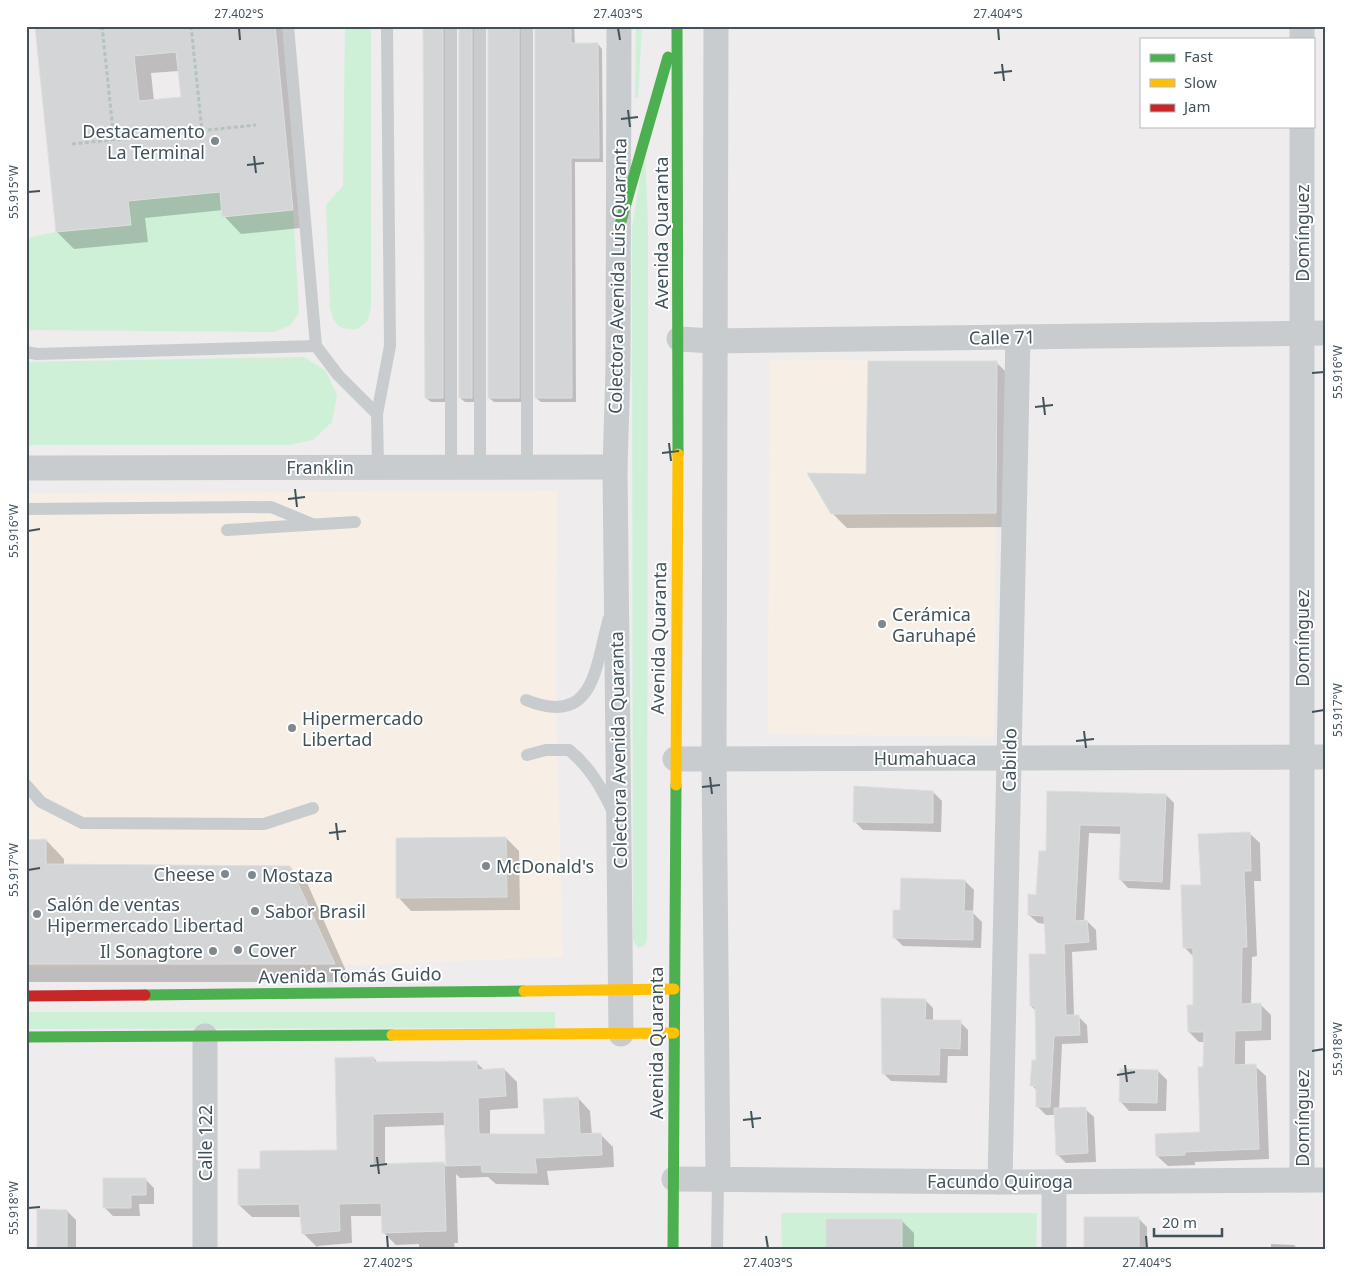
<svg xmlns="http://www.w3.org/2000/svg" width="1352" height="1276" font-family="'Noto Sans',sans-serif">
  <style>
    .commercial { fill: #f7efe5 }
    .green { fill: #cdf0d7 }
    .shadow { fill: #0003; fill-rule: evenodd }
    .building { fill: #d4d5d7; stroke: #dededf; fill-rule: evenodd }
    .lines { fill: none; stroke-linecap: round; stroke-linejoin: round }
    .path { stroke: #b4c3bd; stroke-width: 3; stroke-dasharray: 4 2.5; stroke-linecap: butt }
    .lane { stroke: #c8ccce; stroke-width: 12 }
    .street { stroke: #c8ccce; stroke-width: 25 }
    .fast { stroke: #4caf50; stroke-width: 11 }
    .slow { stroke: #ffc107; stroke-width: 11 }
    .jam { stroke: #c62828; stroke-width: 11 }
    .ticks { fill: none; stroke: #42525b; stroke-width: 2 }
    .poi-dot { fill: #7e888e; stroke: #fff; stroke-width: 2 }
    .labels { text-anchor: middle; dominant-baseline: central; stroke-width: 4; stroke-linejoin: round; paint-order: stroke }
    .poi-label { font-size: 18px; fill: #42525b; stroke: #fff; text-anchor: start }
    .street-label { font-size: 18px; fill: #42525b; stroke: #fff }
    .neatline { fill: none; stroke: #42525b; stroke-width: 2 }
    .ticks-label { font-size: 12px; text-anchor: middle; fill: #42525b }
  </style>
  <rect width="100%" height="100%" fill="#eeecec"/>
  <g class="commercial">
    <path d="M770 360 997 361 994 737 768 734Z"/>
    <path d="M557 491 556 707 563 957 360 965 26 967V493Z"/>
  </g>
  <g class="green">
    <path d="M345 26H371V307L368 320 358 329C339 330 335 326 330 308L326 205 343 186Z"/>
    <path d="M636 26H642L638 98H635Z"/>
    <path d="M645 149 648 227 647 939 645 945 638 948 633 940 632 228Z"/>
    <path d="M220 192 223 217 293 210 299 312 291 325 274 332 26 330V238L56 232 130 225 129 201Z"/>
    <path d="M304 357 326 371 337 395 332 422 313 440 288 445H26V362Z"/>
    <path d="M26 1012H555V1028L26 1029Z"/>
    <path d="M781 1213H1037L1036 1250H782Z"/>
  </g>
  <g class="shadow">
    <path d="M36 26H290L310 227 241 234 224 216 223 210 145 218 148 242 74 249 57 232ZM179 71 182 98 154 101 151 73Z"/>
    <path d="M425 26H448L447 402H431L426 398Z"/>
    <path d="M460 26H477L476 402H465L460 398Z"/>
    <path d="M489 26H524L523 402H494L489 398Z"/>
    <path d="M536 26H574L575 44H598L602 49 603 162H575L576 402H541L536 398Z"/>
    <path d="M997 363 1012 378 1011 527 847 528 832 513 868 476Z"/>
    <path d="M933 792 942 801 941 832 863 830 854 821Z"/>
    <path d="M1048 792 1166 795 1174 803 1170 890 1128 888 1120 879 1122 834 1089 833 1084 922 1087 921 1096 930 1097 950 1072 952 1074 1016H1078L1087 1025 1088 1043 1062 1044 1059 1110 1085 1109 1094 1117 1096 1162 1066 1163 1057 1154 1055 1115H1046L1037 1106V1091L1032 1085 1037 1062 1036 1011 1031 1006 1047 955 1046 924 1038 923 1029 915 1037 896 1047 852Z"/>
    <path d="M1249 833 1260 843 1261 881H1254L1257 956 1252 957 1251 1005 1260 1004 1271 1015V1040L1245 1041V1066H1255L1266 1076 1269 1159 1195 1162V1165L1168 1166 1157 1156 1201 1133 1205 1042H1199L1189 1032 1194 1006 1195 958 1184 947 1202 887Z"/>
    <path d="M506 838 519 851 520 910 411 911 398 897Z"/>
    <path d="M46 840 64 859V865L290 867 308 885 351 982H26V841Z"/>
    <path d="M965 881 974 890 973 913 982 922 981 948 903 946 894 937 901 911Z"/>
    <path d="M1323 911H1326V941L1324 939Z"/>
    <path d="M1324 984H1326V1031L1323 1028Z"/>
    <path d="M925 1000 933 1008V1021L960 1022 968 1030V1056H948L947 1083 891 1081 883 1073Z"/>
    <path d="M374 1058 378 1063 476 1062 484 1070 504 1069 517 1082 518 1108 490 1110V1136L547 1135 578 1098 590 1111 592 1135 600 1134 613 1147 614 1167 547 1171 549 1185 496 1184 488 1177 460 1178 456 1174 458 1243H454L455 1250H419V1244L396 1245 383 1232V1216H351L352 1243 317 1246 321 1250H295L318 1248 303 1233 301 1217H252L239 1205 261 1170 338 1151ZM446 1125 447 1167 443 1163 385 1165V1127Z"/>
    <path d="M1158 1071 1167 1080 1166 1111H1129L1121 1102Z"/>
    <path d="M145 1179 154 1188V1204H139L140 1216H113L104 1207Z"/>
    <path d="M67 1211 76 1220V1250H38Z"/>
    <path d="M1086 1218H1138L1147 1227V1250H1087Z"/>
    <path d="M901 1220 914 1233V1250H828Z"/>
    <path d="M1271 1244 1294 1245 1299 1250H1271Z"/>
  </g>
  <g class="building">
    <path d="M35 26H275L293 210 222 217 220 192 128 201 131 225 56 232ZM176 52 181 97 139 101 134 56Z"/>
    <path d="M423 26H443V398H425Z"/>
    <rect x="459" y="26" width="13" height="372"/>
    <rect x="488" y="26" width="31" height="372"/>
    <path d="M535 26H571V43H598L599 158H571L572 398H535Z"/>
    <path d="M868 361H997L996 513 831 514 807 473 866 474Z"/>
    <path d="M854 786 933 791V823L853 822Z"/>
    <path d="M1047 791 1166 794 1162 882 1119 880 1121 826 1080 825 1075 921 1087 920 1089 942 1064 944 1066 1015H1079L1080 1035 1054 1036 1050 1107H1036V1086H1030L1032 1060H1036L1035 1006H1030L1029 954H1046L1044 916 1028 915V894L1036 895 1039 851H1046Z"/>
    <path d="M1250 832 1251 871H1244L1247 947H1242L1241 1004 1261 1003V1030L1235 1031 1234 1065 1256 1064 1259 1149 1185 1152V1155L1156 1156 1155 1134 1200 1132 1198 1067H1203L1204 1032H1188L1187 1005H1193V948H1183L1181 885H1201L1198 834Z"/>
    <path d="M506 837 507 897 396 898V838Z"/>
    <path d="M46 839V864L290 866 335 964H26V840Z"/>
    <path d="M901 878 965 880 964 911H973V940L893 938V910H900Z"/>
    <path d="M881 998 926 999 925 1020H961L960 1049 940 1048 939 1075 882 1074Z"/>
    <path d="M374 1057V1062L477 1061V1070L504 1068 506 1096 478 1098 479 1134H545L543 1099 578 1097 580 1134 601 1133 602 1155 535 1158 537 1173 482 1172 481 1165 446 1166 444 1112 373 1114V1164L444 1162 446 1231 382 1233 381 1203 339 1204 340 1231 302 1234 299 1204 238 1205V1169H260V1151L337 1150 335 1058Z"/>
    <path d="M1120 1069 1158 1070 1157 1103 1119 1102Z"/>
    <path d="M1086 1107 1088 1153 1056 1155 1054 1108Z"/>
    <path d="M103 1178H146V1195H131V1208H103Z"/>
    <path d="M37 1209 67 1210V1250H37Z"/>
    <rect x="1084" y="1217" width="55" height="31"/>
    <rect x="826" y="1219" width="76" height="31"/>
  </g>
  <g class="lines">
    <g class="path">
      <path d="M102 26 114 140"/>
      <path d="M191 26 202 131"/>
      <path d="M72 144 256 125"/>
    </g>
    <g class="lane">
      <path d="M288 26 316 346 338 375 377 414"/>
      <path d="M26 352 37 354 316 346"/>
      <path d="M378 467 377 414 390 346 387 26"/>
      <path d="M451 467V26"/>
      <path d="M480 467V26"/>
      <path d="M527 467V26"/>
      <path d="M26 509 271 507 312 524"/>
      <path d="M227 530 355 522"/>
      <path d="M526 700C595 728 595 667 609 618"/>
      <path d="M527 755 546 750H569C590 767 601 787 613 812"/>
      <path d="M26 785 41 802 82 823 264 824 313 808"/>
      <path d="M717 1250 718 1179"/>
    </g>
    <g class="street">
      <path d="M619 26 618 369 615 467 621 1034"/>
      <path d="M716 26 714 759 718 1179"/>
      <path d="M1302 39V26"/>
      <path d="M1302 126V1180"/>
      <path d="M679 339 713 341 1326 333"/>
      <path d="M26 468 615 467"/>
      <path d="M675 759 1326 757"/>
      <path d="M205 1036V1250"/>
      <path d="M674 1179 1000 1182 1326 1180"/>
      <path d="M1000 1182 1018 337"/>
      <path d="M1054 1182V1250"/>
    </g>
    <g class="fast">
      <path d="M677 26 678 454"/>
      <path d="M619 228 668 57"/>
      <path d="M145 995 524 991"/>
      <path d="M26 1037 392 1035"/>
      <path d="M673 1250 676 785"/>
    </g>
    <g class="slow">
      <path d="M676 785 678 454"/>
      <path d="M524 991 674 989"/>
      <path d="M392 1035 674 1033"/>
    </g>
    <path class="jam" d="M26 996 145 995"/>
  </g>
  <path class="ticks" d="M239 28 240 40M618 28 620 40M998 28 999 40M1002 64 1004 81M994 73 1012 71M628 110 630 127M621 119 638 117M254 156 256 173M247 165 264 163M28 192 40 191M1312 373 1324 372M1043 397 1045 415M1035 407 1053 405M669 443 671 461M662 453 679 451M295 489 297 507M288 499 305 497M28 531 40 529M1312 712 1324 710M1084 731 1086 748M1076 741 1094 739M710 777 712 794M702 787 720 785M336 823 338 840M329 833 346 831M28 870 40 868M1312 1051 1324 1049M1125 1065 1127 1082M1117 1075 1135 1072M751 1111 753 1128M743 1120 761 1118M377 1157 379 1174M370 1166 387 1164M28 1208 40 1207M387 1236 388 1248M766 1236 768 1248M1146 1236 1147 1248"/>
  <g class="poi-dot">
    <circle cx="215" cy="141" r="5"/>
    <circle cx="882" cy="624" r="5"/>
    <circle cx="292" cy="728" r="5"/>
    <circle cx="486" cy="866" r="5"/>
    <circle cx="225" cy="874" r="5"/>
    <circle cx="252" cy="875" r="5"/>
    <circle cx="255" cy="911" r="5"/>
    <circle cx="37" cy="914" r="5"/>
    <circle cx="238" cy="950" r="5"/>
    <circle cx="213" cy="951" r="5"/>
  </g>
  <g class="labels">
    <g class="poi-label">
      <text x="205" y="131" text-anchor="end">Destacamento<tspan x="205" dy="21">La Terminal</tspan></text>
      <text x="892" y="614">Cerámica<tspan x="892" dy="21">Garuhapé</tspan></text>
      <text x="302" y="718">Hipermercado<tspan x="302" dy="21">Libertad</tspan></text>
      <text x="496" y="866">McDonald's</text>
      <text x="215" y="874" text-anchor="end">Cheese</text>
      <text x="262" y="875">Mostaza</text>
      <text x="47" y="904">Salón de ventas<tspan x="47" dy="21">Hipermercado Libertad</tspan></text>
      <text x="265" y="911">Sabor Brasil</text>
      <text x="248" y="950">Cover</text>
      <text x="203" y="951" text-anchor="end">Il Sonagtore</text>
    </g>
    <g class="street-label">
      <text transform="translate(661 233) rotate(-90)">Avenida Quaranta</text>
      <text transform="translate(1302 233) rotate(-90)">Domínguez</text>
      <text transform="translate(617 276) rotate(-89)">Colectora Avenida Luis Quaranta</text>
      <text transform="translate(1002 337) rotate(-1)">Calle 71</text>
      <text x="320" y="467">Franklin</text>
      <text transform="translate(658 638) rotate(-89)">Avenida Quaranta</text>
      <text transform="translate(1302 638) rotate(-90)">Domínguez</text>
      <text transform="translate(618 750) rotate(-91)">Colectora Avenida Quaranta</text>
      <text x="925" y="758">Humahuaca</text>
      <text transform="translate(1009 760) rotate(-89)">Cabildo</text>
      <text transform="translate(350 975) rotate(-1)">Avenida Tomás Guido</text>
      <text transform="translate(656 1043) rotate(-90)">Avenida Quaranta</text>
      <text transform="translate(1302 1118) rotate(-90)">Domínguez</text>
      <text transform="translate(205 1143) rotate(-90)">Calle 122</text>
      <text x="1000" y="1181">Facundo Quiroga</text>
    </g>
  </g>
  <rect width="1352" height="1276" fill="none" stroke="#ffffff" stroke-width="55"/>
  <rect x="1140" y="38" width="175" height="90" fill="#ffffff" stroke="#b3babd"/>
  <rect x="1150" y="54" width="25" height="8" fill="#4caf50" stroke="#b3babd"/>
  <text x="1184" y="62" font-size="15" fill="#42525b">Fast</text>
  <rect x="1150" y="79" width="25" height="8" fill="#ffc107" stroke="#b3babd"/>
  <text x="1184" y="88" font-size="15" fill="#42525b">Slow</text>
  <rect x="1150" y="104" width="25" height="8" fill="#c62828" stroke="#b3babd"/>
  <text x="1184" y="112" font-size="15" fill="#42525b">Jam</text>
  <path d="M1154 1228v8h68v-8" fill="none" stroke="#42525b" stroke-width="2.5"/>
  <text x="1162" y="1228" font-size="15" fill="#42525b" stroke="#ffffff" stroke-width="4" paint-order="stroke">20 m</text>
  <rect x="28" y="28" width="1296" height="1220" class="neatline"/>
  <g class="ticks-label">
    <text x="239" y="18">27.402°S</text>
    <text x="618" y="18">27.403°S</text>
    <text x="998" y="18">27.404°S</text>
    <text transform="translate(14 192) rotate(-90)" y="4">55.915°W</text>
    <text transform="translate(1338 372) rotate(-90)" y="4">55.916°W</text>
    <text transform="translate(14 531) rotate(-90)" y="4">55.916°W</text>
    <text transform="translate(1338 710) rotate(-90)" y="4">55.917°W</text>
    <text transform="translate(14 870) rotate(-90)" y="4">55.917°W</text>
    <text transform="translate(1338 1049) rotate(-90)" y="4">55.918°W</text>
    <text transform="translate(14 1208) rotate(-90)" y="4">55.918°W</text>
    <text x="388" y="1267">27.402°S</text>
    <text x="768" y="1267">27.403°S</text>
    <text x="1147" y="1267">27.404°S</text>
  </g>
</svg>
